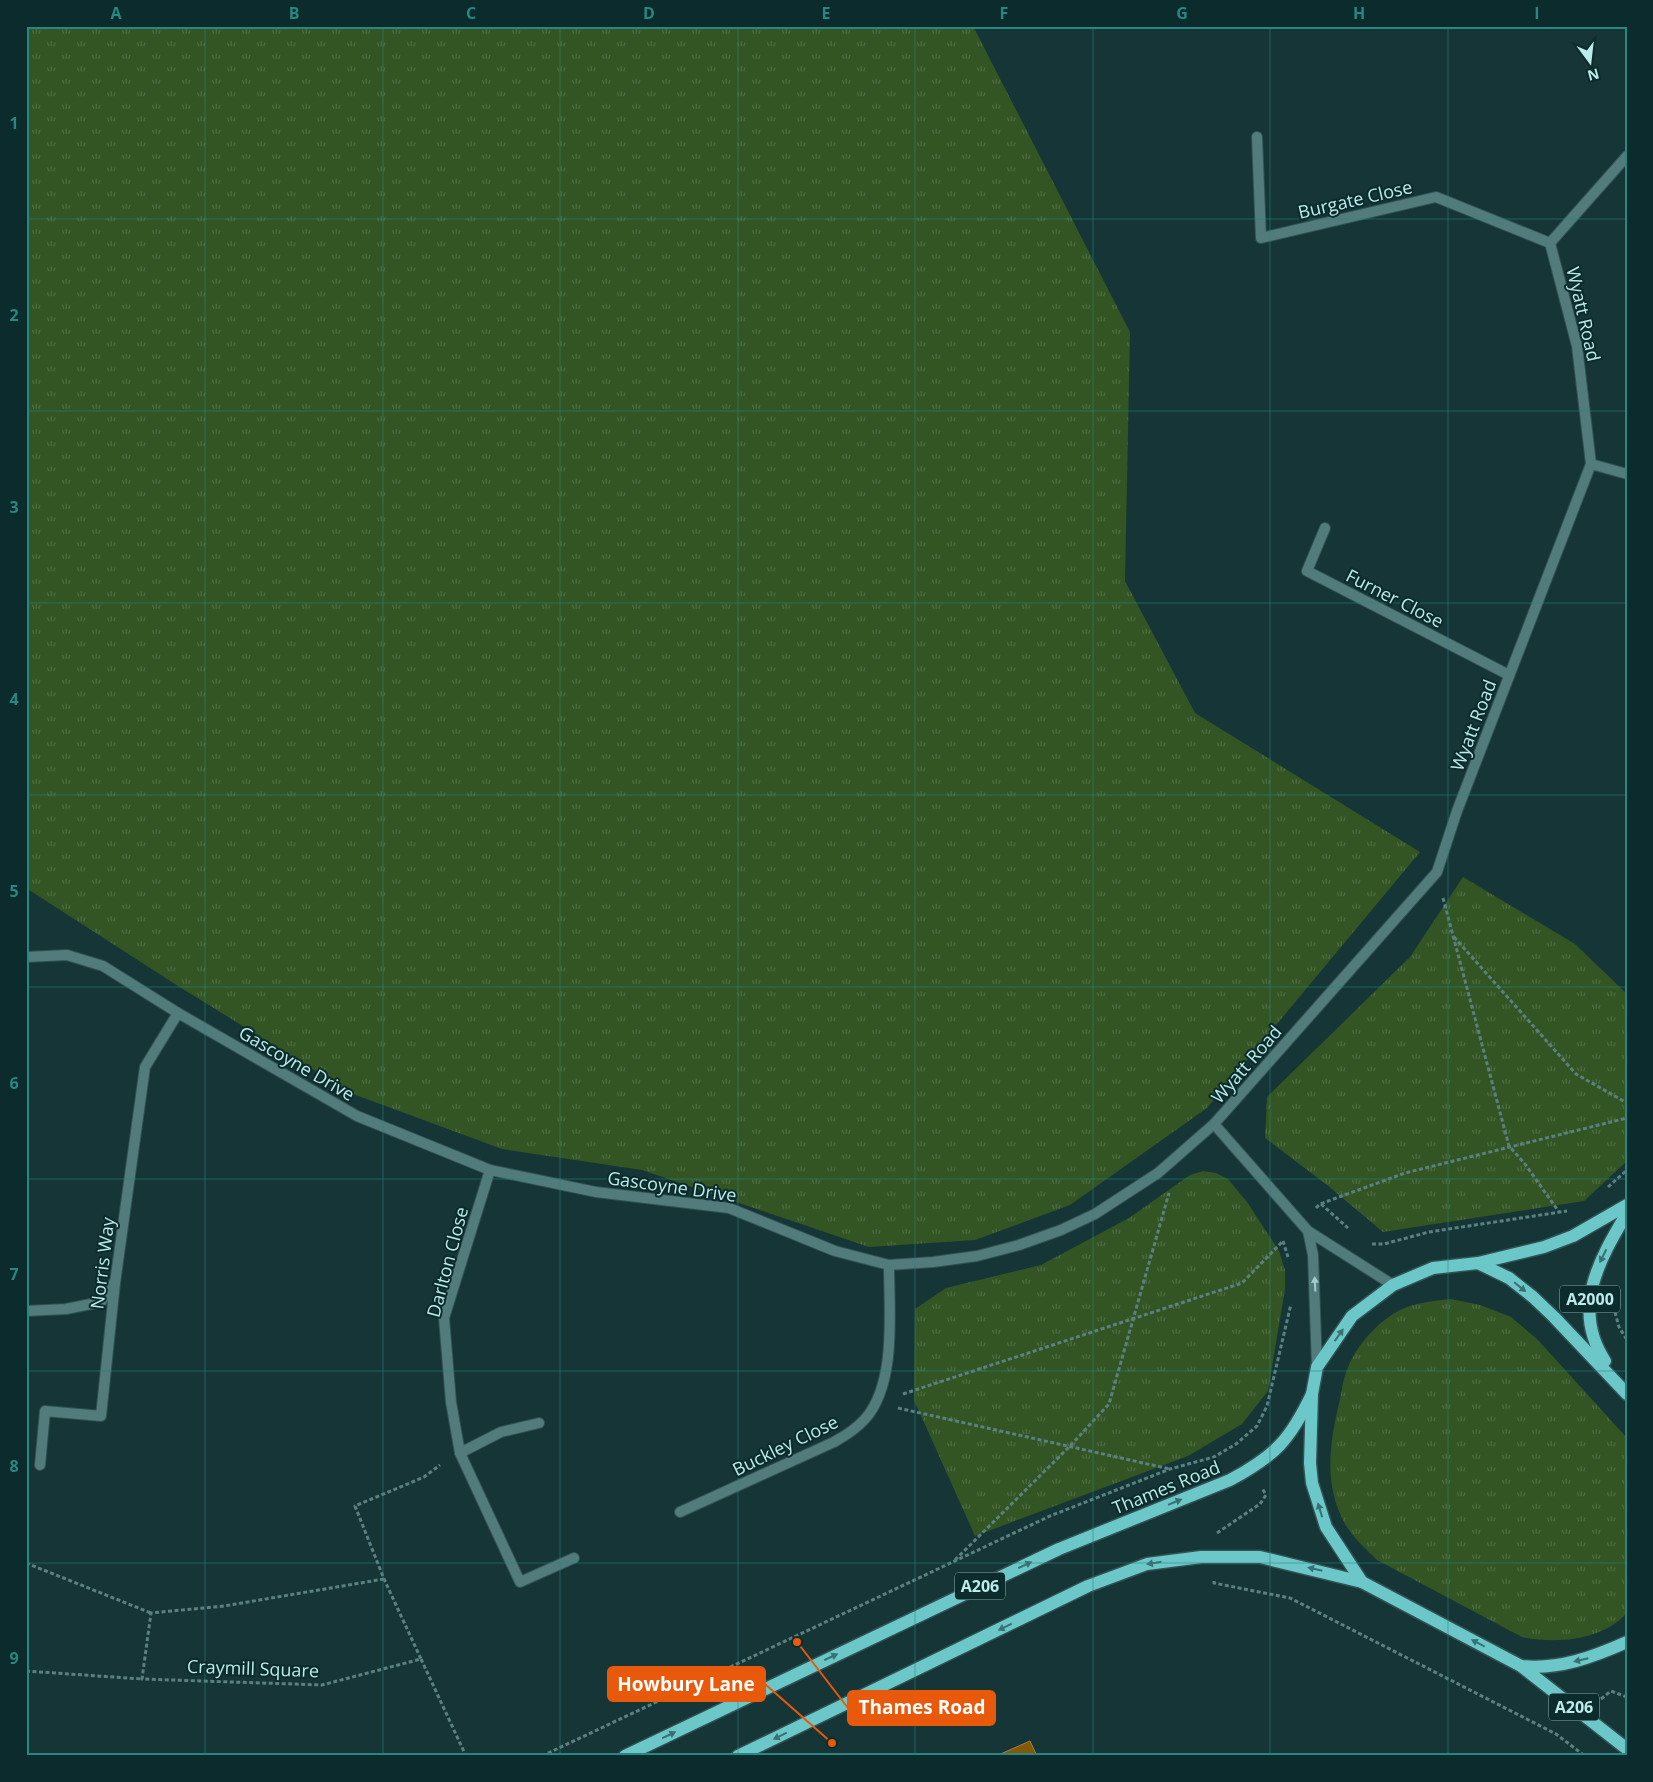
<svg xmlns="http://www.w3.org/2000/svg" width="1653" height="1782" font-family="'Open Sans',sans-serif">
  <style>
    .grass { fill: url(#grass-tufts) }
    .building { fill: #835905; stroke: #a78043 }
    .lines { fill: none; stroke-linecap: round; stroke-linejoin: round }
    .minor-casing { stroke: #315253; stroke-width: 12 }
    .primary-casing { stroke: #315253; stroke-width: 15 }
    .path { stroke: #5b8081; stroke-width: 3; stroke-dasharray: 4 2.5; stroke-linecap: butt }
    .minor { stroke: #527b7c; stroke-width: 10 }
    .primary { stroke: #6cc7c8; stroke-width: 12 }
    .oneway { fill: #377172 }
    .oneway2 { fill: #a2cece }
    .grid { fill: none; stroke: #298781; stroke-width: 1; stroke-opacity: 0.55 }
    .labels { text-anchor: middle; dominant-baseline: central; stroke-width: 4; stroke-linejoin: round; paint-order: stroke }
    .shield { fill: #0b2b2c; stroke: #88b1b1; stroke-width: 1 }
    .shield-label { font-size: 16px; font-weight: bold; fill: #bdeaea }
    .street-label { font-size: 18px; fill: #bdeaea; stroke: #0b2b2c }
    .leader { fill: none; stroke: #e8590c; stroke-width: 2 }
    .callout-dot { fill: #e8590c; stroke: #0b2b2c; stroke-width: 2 }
    .callout { fill: #e8590c; stroke: #e8590c; stroke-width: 2 }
    .callout-label { font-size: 19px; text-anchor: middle; font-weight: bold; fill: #fff }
    .neatline { fill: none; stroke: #298781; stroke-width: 2 }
    .grid-label { font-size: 16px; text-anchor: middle; font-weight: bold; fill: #298781 }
  </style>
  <defs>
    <pattern id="grass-tufts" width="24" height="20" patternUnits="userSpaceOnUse" patternTransform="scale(1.25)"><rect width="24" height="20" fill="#335423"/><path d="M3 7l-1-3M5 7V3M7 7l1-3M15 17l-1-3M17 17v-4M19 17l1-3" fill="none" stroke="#4f6d43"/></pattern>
  </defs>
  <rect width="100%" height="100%" fill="#163536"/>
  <g class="grass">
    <path d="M26 26H973L1130 332 1125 581 1195 713 1420 852 1207 1108 1070 1205 975 1240 869 1247 642 1170 502 1149 353 1094 178 986 26 888Z"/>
    <path d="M1463 877 1575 944 1627 994V1161L1584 1201 1383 1232 1327 1185 1265 1138 1267 1097 1410 957Z"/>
    <path d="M1203 1171 1216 1173 1228 1179 1247 1202 1279 1251 1285 1270V1289L1268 1391 1242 1424 1188 1456 975 1536 914 1400 915 1309 946 1288 1041 1265 1129 1218 1190 1175Z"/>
    <path d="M1451 1299 1480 1305 1511 1317 1537 1339 1627 1438V1613C1601 1641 1557 1644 1522 1637L1377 1560C1365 1548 1352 1537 1344 1522 1323 1483 1330 1441 1340 1399 1342 1390 1343 1379 1347 1370 1355 1348 1373 1327 1393 1314 1410 1303 1431 1301 1451 1299Z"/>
  </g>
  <path class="building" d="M1030 1741 1037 1756H996Z"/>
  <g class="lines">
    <defs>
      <g id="minor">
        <path d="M1257 137 1261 238 1436 197 1550 243"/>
        <path d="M1591 464 1627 474"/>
        <path d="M1325 528 1307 571 1509 675"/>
        <path d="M26 957 67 955 103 966 178 1013 357 1116 490 1170 596 1192 729 1208 835 1251 889 1265 933 1262 977 1256 1019 1245 1061 1230 1095 1214 1158 1173 1214 1124 1437 872 1457 811 1591 464 1577 346 1550 243 1627 156"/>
        <path d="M1214 1124 1308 1231 1313 1255 1317 1367"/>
        <path d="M490 1170 444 1318 451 1402 460 1453 520 1582 574 1558"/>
        <path d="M1308 1231 1393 1285"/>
        <path d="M26 1311 66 1309 101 1302 114 1283"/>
        <path d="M460 1453 501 1432 539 1423"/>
        <path d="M40 1465 45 1411 101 1416 115 1283 145 1067 178 1013"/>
        <path d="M680 1512 834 1442C845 1436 856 1429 865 1419 897 1383 889 1311 889 1265"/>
      </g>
      <g id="primary">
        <path d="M1478 1263 1509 1278 1533 1297 1554 1317 1627 1394"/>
        <path d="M1605 1361C1571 1309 1599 1260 1627 1213"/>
        <path d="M1362 1582 1326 1527 1312 1483 1310 1463 1312 1394 1317 1367 1352 1316 1393 1285 1433 1268 1478 1263 1544 1247 1573 1236 1627 1205"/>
        <path d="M1521 1666 1627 1749"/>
        <path d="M625 1756 1059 1549 1230 1480C1275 1456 1290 1440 1312 1394"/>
        <path d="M738 1756 1088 1586 1147 1564 1201 1557H1260L1362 1582 1521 1666C1559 1670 1593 1657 1627 1642"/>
      </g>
    </defs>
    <use href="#minor" class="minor-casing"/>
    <use href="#primary" class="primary-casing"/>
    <g class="path">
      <path d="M1443 898 1509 1146 1525 1164 1559 1212"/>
      <path d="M1454 937 1576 1074 1627 1103"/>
      <path d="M1608 1187 1627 1170"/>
      <path d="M1321 1204 1348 1228"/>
      <path d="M1316 1208 1320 1204 1405 1173 1627 1118"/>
      <path d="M1283 1241 1288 1257"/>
      <path d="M1372 1244H1384L1429 1232 1567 1211"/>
      <path d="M1615 1312 1619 1327 1627 1340"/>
      <path d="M903 1394 1242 1283 1283 1241"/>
      <path d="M898 1408 1170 1469"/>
      <path d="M1217 1533 1260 1504 1266 1495 1262 1488"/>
      <path d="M955 1560 1071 1445 1109 1404 1169 1193"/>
      <path d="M26 1563 151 1613"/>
      <path d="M384 1579 224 1606 151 1613 142 1679 322 1685 421 1659 384 1579 355 1506 424 1477 440 1465"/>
      <path d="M1214 1581V1583L1290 1598 1556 1734 1585 1756"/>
      <path d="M421 1659 466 1756"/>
      <path d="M26 1671 142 1679"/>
      <path d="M1601 1699 1611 1691 1627 1697"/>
      <path d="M542 1756 1050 1516 1170 1469 1214 1457 1236 1444 1257 1426 1267 1406 1291 1304"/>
    </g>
    <use href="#minor" class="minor"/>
    <use href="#primary" class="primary"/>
  </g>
  <defs><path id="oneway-solid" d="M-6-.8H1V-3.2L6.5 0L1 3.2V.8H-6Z" transform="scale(1.25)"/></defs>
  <g class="oneway">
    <use href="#oneway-solid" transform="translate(1603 1256) rotate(116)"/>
    <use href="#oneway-solid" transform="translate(1520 1287) rotate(39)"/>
    <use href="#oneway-solid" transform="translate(1339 1335) rotate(-55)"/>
    <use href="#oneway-solid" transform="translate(1175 1502) rotate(-22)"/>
    <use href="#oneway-solid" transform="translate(1320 1510) rotate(-107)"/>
    <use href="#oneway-solid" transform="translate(1154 1563) rotate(171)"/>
    <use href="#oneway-solid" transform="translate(1025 1565) rotate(-25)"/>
    <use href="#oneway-solid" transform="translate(1315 1569) rotate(-167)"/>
    <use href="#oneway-solid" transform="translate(1005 1627) rotate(154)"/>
    <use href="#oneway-solid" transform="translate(1478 1643) rotate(-152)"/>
    <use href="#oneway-solid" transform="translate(831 1657) rotate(-25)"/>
    <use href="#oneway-solid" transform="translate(1581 1660) rotate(167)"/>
    <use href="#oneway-solid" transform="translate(669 1735) rotate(-25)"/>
    <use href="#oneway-solid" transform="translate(780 1736) rotate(154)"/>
  </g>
  <use class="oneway2" href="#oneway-solid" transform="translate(1315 1284) rotate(-93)"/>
  <path class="grid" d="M205 26V1756M383 26V1756M560 26V1756M738 26V1756M915 26V1756M1093 26V1756M1270 26V1756M1448 26V1756M26 219H1627M26 411H1627M26 603H1627M26 795H1627M26 987H1627M26 1179H1627M26 1371H1627M26 1563H1627"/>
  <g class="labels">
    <g class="shield">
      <rect x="1560" y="1285.5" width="60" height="27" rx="4"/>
      <rect x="955" y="1572.5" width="50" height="27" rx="4"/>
      <rect x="1549" y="1693.5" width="50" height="27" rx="4"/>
    </g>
    <g class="shield-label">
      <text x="1590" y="1299">A2000</text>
      <text x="980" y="1586">A206</text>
      <text x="1574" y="1707">A206</text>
    </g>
    <g class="street-label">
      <text transform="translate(1355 199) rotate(-13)">Burgate Close</text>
      <text transform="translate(1584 314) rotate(77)">Wyatt Road</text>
      <text transform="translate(1395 598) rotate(27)">Furner Close</text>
      <text transform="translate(1473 725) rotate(-69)">Wyatt Road</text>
      <text transform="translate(297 1063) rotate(30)">Gascoyne Drive</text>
      <text transform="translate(1246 1064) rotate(-49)">Wyatt Road</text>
      <text transform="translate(672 1186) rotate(8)">Gascoyne Drive</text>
      <text transform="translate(447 1262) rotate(-75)">Darlton Close</text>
      <text transform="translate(102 1263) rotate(-83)">Norris Way</text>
      <text transform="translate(785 1445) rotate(-26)">Buckley Close</text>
      <text transform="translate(1166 1487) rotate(-22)">Thames Road</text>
      <text transform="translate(253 1668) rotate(2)">Craymill Square</text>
    </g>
  </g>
  <path class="leader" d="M832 1743L765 1684M797 1642L848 1708"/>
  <g class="callout-dot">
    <circle cx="832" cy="1743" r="5"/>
    <circle cx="797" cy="1642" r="5"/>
  </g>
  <g class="callout">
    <rect x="608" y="1667" width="157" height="34" rx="5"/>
    <rect x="848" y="1691" width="147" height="34" rx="5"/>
  </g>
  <g class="callout-label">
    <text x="686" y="1691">Howbury Lane</text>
    <text x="922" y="1714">Thames Road</text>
  </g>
  <rect width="1653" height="1782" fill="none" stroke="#0b2b2c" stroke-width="55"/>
  <g transform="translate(1590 62) rotate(165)" stroke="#0b2b2c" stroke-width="4" paint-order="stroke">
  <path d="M0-4L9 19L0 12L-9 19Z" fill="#bdeaea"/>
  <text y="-8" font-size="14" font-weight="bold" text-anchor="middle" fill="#bdeaea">N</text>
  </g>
  <rect x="28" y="28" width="1598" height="1726" class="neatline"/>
  <g class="grid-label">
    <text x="116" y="19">A</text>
    <text x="294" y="19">B</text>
    <text x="471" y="19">C</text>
    <text x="649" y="19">D</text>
    <text x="826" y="19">E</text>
    <text x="1004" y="19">F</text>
    <text x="1182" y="19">G</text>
    <text x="1359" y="19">H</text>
    <text x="1537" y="19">I</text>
    <text x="14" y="129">1</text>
    <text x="14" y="321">2</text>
    <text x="14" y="513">3</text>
    <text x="14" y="705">4</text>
    <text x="14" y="897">5</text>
    <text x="14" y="1089">6</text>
    <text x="14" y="1280">7</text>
    <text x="14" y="1472">8</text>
    <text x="14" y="1664">9</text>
  </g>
</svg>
